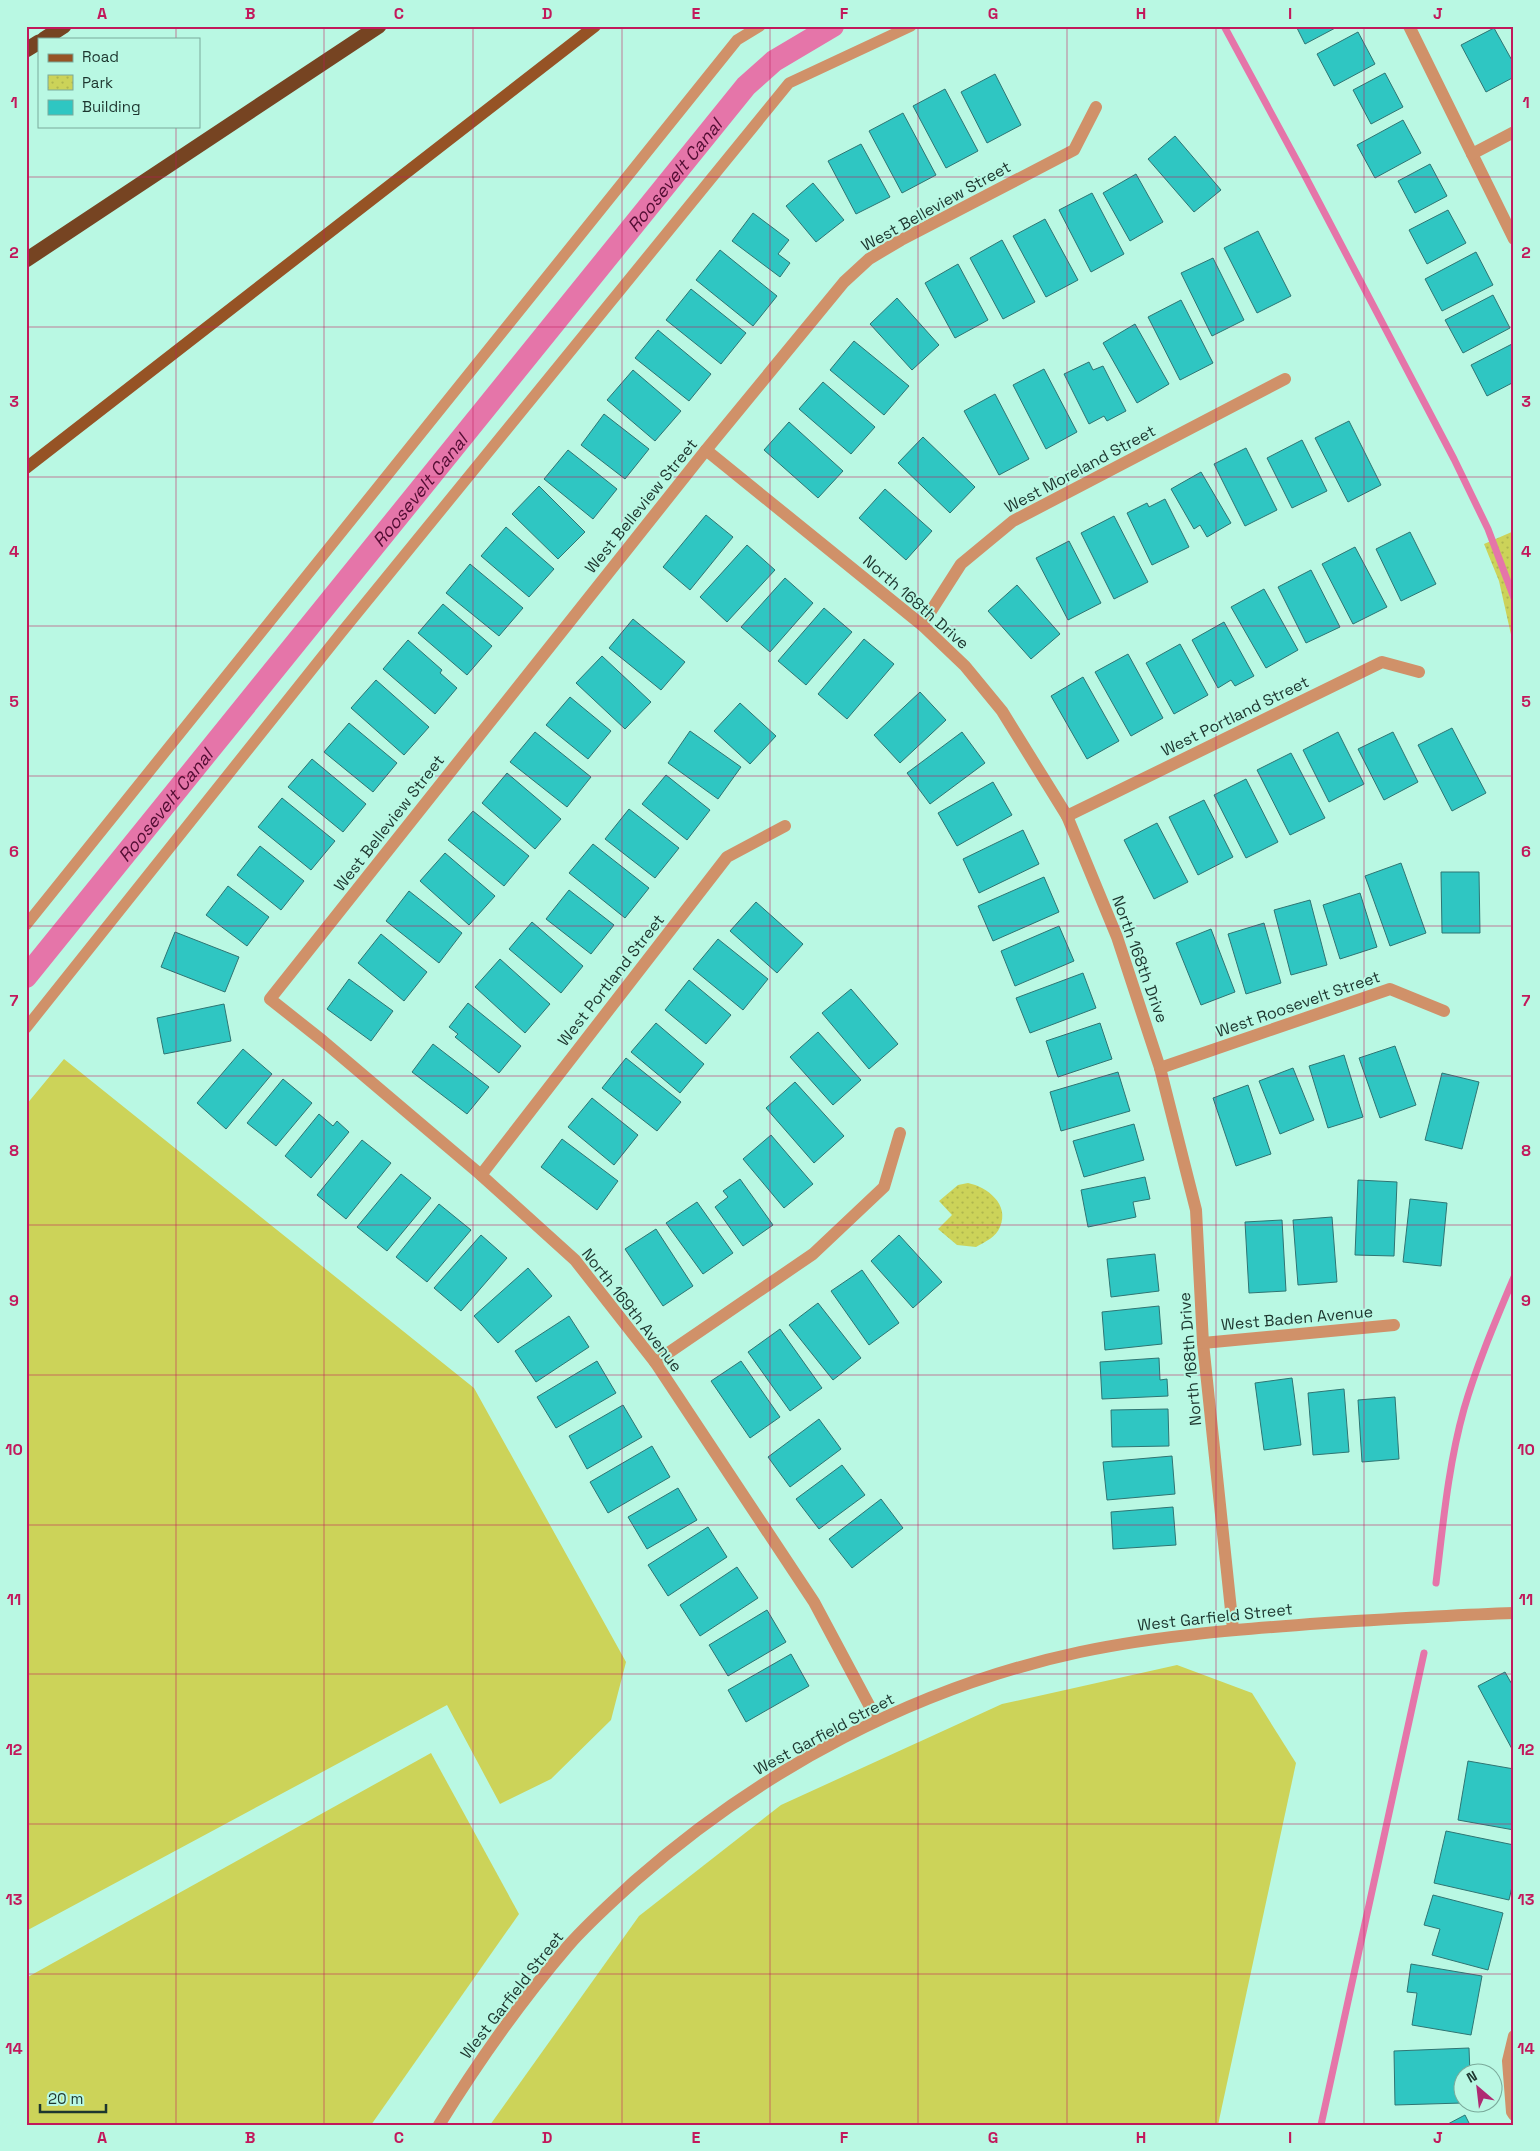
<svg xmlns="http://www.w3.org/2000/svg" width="1540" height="2151" font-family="'Space Grotesk',sans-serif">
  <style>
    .grass { fill: #ccd359 }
    .park { fill: url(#park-dots) }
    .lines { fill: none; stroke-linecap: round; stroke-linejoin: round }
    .stream { stroke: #e575a9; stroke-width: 7 }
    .canal { stroke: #e575a9; stroke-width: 22 }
    .building { fill: #2fc6c2; stroke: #2f7573 }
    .service { stroke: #d09169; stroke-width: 11 }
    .minor { stroke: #d09169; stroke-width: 12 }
    .tertiary { stroke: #d09169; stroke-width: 12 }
    .primary { stroke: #965325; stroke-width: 12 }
    .motorway { stroke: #764422; stroke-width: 15 }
    .grid { fill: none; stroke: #c2185b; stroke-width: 1; stroke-opacity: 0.55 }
    .labels { text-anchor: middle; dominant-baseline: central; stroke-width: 4; stroke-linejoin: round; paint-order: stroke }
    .street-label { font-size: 16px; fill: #1d362f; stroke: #b9f8e3 }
    .water-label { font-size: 18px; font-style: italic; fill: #530d33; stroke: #b9f8e3 }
    .neatline { fill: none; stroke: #c2185b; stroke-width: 2 }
    .grid-label { font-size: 16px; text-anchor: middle; font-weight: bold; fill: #c2185b }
  </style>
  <defs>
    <pattern id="park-dots" width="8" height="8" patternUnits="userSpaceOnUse" patternTransform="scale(1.25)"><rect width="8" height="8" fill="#ccd359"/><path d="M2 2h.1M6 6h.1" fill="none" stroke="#afb64e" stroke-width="1.8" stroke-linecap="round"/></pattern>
  </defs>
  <rect width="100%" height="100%" fill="#b9f8e3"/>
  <g class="grass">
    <path d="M64 1059 474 1388 626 1662 611 1720 551 1779 500 1804 447 1705 26 1931V1105Z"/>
    <path d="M1177 1665 1252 1693 1296 1763 1218 2125H490L639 1916 781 1805 1002 1704Z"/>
    <path d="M431 1753 519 1914 371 2125H26V1978Z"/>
  </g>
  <g class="park">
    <path d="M1514 531V648L1499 581 1484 544Z"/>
    <path d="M968 1183C987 1187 1010 1204 1000 1227 996 1237 985 1242 976 1247L957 1245 938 1229 952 1215 939 1201 958 1185Z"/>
  </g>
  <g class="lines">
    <g class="stream">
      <path d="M1224 26 1303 172 1454 459 1488 529 1514 598"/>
      <path d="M1436 1583C1443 1525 1448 1466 1464 1409 1477 1364 1496 1320 1514 1277"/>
      <path d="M1321 2125 1424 1653"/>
    </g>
    <path class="canal" id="s1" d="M26 977 746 86 774 61 833 26"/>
  </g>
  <g class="building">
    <path d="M1296 26H1339L1305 44Z"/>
    <path d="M1494 28 1514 64V77L1486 92 1461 45Z"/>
    <path d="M1358 32 1375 64 1334 86 1317 54Z"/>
    <path d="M1385 73 1403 107 1371 124 1353 90Z"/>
    <path d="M995 74 1021 125 987 143 961 92Z"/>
    <path d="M945 89 978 151 946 168 913 106Z"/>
    <path d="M903 113 936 175 902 193 869 131Z"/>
    <path d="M1403 120 1421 153 1375 178 1357 145Z"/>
    <path d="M1175 136 1221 190 1194 212 1148 159Z"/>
    <path d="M861 144 890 197 856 214 828 161Z"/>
    <path d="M1430 164 1447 196 1415 213 1398 181Z"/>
    <path d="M1136 174 1163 222 1130 241 1103 193Z"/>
    <path d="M813 183 844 220 816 242 786 206Z"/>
    <path d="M1092 193 1124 254 1091 272 1059 210Z"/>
    <path d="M1448 210 1466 243 1427 264 1409 230Z"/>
    <path d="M753 213 789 240 778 254 790 263 780 277 732 241Z"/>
    <path d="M1045 219 1078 280 1046 297 1013 236Z"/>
    <path d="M1258 231 1291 296 1257 313 1224 248Z"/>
    <path d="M1002 240 1035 302 1003 319 970 258Z"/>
    <path d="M720 250 777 296 753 326 696 280Z"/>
    <path d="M1476 252 1493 285 1442 311 1425 279Z"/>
    <path d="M1213 258 1244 320 1212 336 1181 273Z"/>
    <path d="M958 264 988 320 955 338 925 283Z"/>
    <path d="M691 289 746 333 721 364 666 320Z"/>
    <path d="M1493 295 1510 328 1463 353 1445 320Z"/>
    <path d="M897 298 939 345 912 370 870 324Z"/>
    <path d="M1181 300 1213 363 1180 380 1148 317Z"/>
    <path d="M1135 324 1169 384 1137 403 1103 343Z"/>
    <path d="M658 330 711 374 689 401 635 358Z"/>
    <path d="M854 341 909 386 884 415 830 370Z"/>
    <path d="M1514 343V382L1487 396 1471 365Z"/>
    <path d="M1089 362 1093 370 1103 366 1126 411 1107 421 1104 416 1089 424 1064 374Z"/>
    <path d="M1044 369 1077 432 1046 449 1013 385Z"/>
    <path d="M633 370 681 411 655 441 607 400Z"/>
    <path d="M823 382 875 427 851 454 799 409Z"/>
    <path d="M995 394 1029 459 999 475 964 411Z"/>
    <path d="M604 414 649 449 625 479 581 445Z"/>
    <path d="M1349 421 1381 485 1348 502 1315 438Z"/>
    <path d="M789 422 843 471 818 498 764 450Z"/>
    <path d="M923 437 975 487 950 513 898 463Z"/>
    <path d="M1302 440 1327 491 1292 508 1267 458Z"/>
    <path d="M1246 448 1277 510 1245 526 1214 464Z"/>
    <path d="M568 450 617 489 593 519 544 479Z"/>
    <path d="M1201 472 1231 523 1207 537 1200 525 1194 529 1171 489Z"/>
    <path d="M539 486 585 532 558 559 512 514Z"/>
    <path d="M885 489 932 531 906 560 859 518Z"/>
    <path d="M1165 499 1189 547 1152 565 1127 513 1147 503 1149 507Z"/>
    <path d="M706 515 733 537 690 590 663 567Z"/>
    <path d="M1114 516 1148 582 1114 599 1081 533Z"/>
    <path d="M506 527 554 569 529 597 481 556Z"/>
    <path d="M1410 532 1436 584 1401 601 1376 549Z"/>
    <path d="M1069 541 1101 603 1068 620 1036 558Z"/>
    <path d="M747 545 775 570 727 622 700 597Z"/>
    <path d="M1355 547 1387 607 1353 624 1322 564Z"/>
    <path d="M470 564 523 608 499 636 446 593Z"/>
    <path d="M1311 570 1340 627 1306 643 1278 587Z"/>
    <path d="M785 578 813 603 770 652 741 627Z"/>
    <path d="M1017 585 1060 634 1031 659 988 611Z"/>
    <path d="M1264 589 1298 650 1266 668 1231 607Z"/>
    <path d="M443 604 492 646 467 675 418 633Z"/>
    <path d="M824 608 852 632 806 685 778 661Z"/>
    <path d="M633 619 685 662 661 690 609 648Z"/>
    <path d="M1224 622 1254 676 1235 686 1231 680 1218 688 1192 640Z"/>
    <path d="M864 639 894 664 847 719 818 694Z"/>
    <path d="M408 640 442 670 440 673 457 688 435 714 383 669Z"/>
    <path d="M1180 644 1208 695 1174 714 1146 663Z"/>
    <path d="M1128 654 1163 718 1131 736 1095 672Z"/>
    <path d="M602 656 651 702 625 729 576 683Z"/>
    <path d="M1083 677 1119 741 1087 759 1051 696Z"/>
    <path d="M376 680 429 727 404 755 351 708Z"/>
    <path d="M920 692 946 720 900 763 874 735Z"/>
    <path d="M570 697 611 731 588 759 546 725Z"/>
    <path d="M740 703 776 736 750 764 714 731Z"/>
    <path d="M349 723 397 763 373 792 324 752Z"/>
    <path d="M1452 728 1486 793 1452 811 1418 745Z"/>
    <path d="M690 731 741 767 718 799 668 763Z"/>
    <path d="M535 732 591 777 567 807 510 762Z"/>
    <path d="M962 732 985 763 930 804 907 773Z"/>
    <path d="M1338 732 1364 784 1329 802 1303 750Z"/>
    <path d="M1393 732 1418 782 1384 800 1358 749Z"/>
    <path d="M1291 753 1325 818 1290 835 1257 770Z"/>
    <path d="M312 759 366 804 343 832 288 787Z"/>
    <path d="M507 773 561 819 535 849 482 803Z"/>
    <path d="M666 775 710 810 687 840 642 804Z"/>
    <path d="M1246 779 1278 842 1246 858 1214 795Z"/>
    <path d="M993 782 1012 815 957 846 938 813Z"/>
    <path d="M282 798 335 841 311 870 258 827Z"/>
    <path d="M1204 800 1233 857 1198 875 1169 817Z"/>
    <path d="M629 809 679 848 655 878 605 839Z"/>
    <path d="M473 811 529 856 504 886 448 840Z"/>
    <path d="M1157 823 1188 882 1154 899 1124 840Z"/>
    <path d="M1023 830 1039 864 979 893 963 859Z"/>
    <path d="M593 844 649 888 625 918 569 873Z"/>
    <path d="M260 846 304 881 281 910 237 875Z"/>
    <path d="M445 853 495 896 469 925 420 881Z"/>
    <path d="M1401 863 1426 933 1390 946 1365 876Z"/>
    <path d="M1441 872H1479L1480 933H1442Z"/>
    <path d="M1044 877 1059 912 993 941 978 906Z"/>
    <path d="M228 886 269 917 247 946 206 915Z"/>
    <path d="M569 890 614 925 591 954 546 919Z"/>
    <path d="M409 891 462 933 439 963 386 921Z"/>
    <path d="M1360 893 1377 947 1340 959 1323 905Z"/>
    <path d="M1310 900 1327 965 1291 975 1274 910Z"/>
    <path d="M756 902 803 944 777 973 730 931Z"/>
    <path d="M532 922 583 966 561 993 509 949Z"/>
    <path d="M1264 923 1281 983 1246 994 1228 934Z"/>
    <path d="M1059 926 1074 961 1015 986 1001 951Z"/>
    <path d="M1211 929 1235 992 1201 1005 1176 943Z"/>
    <path d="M175 932 239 957 225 992 161 967Z"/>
    <path d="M381 934 427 972 404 1001 358 963Z"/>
    <path d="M718 939 768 979 743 1010 693 969Z"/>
    <path d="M500 959 550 1004 525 1033 475 987Z"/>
    <path d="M1083 973 1096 1008 1030 1033 1016 998Z"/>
    <path d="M349 979 393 1011 371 1041 327 1009Z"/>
    <path d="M689 980 731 1015 706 1044 665 1010Z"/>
    <path d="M851 989 898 1044 869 1069 822 1013Z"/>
    <path d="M468 1003 521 1046 499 1073 455 1037 458 1034 449 1027Z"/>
    <path d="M224 1004 231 1041 164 1054 157 1018Z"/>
    <path d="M656 1023 704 1064 680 1093 631 1052Z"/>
    <path d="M1100 1023 1112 1059 1058 1077 1046 1041Z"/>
    <path d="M818 1032 861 1080 833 1105 790 1057Z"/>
    <path d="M433 1044 489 1087 467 1114 412 1072Z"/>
    <path d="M1395 1046 1416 1105 1380 1118 1359 1058Z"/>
    <path d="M243 1049 272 1074 226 1129 197 1103Z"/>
    <path d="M1344 1055 1363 1117 1328 1128 1309 1066Z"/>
    <path d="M626 1058 681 1102 657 1131 602 1088Z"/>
    <path d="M1293 1068 1314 1120 1280 1134 1259 1081Z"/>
    <path d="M1118 1072 1130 1111 1061 1131 1050 1092Z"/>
    <path d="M1442 1073 1479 1082 1462 1149 1425 1140Z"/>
    <path d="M283 1079 312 1103 276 1146 247 1123Z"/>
    <path d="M795 1082 844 1136 814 1163 766 1108Z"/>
    <path d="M1248 1085 1271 1154 1236 1166 1213 1098Z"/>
    <path d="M592 1098 638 1135 614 1165 568 1127Z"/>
    <path d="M319 1114 333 1126 337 1121 349 1132 311 1178 285 1156Z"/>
    <path d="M1134 1124 1144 1160 1084 1177 1073 1141Z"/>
    <path d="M771 1135 813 1184 784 1208 743 1159Z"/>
    <path d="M562 1139 618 1181 597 1210 541 1167Z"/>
    <path d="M362 1140 391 1163 346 1219 317 1195Z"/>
    <path d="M401 1174 431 1198 387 1251 357 1227Z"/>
    <path d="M1145 1177 1150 1199 1133 1202 1136 1217 1088 1227 1081 1190Z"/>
    <path d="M740 1179 773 1225 743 1246 715 1207 728 1197 723 1191Z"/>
    <path d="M1358 1180 1397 1182 1394 1256 1355 1255Z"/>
    <path d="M1410 1199 1447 1203 1441 1266 1403 1262Z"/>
    <path d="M697 1202 733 1253 703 1274 666 1223Z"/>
    <path d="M439 1204 471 1230 427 1282 396 1257Z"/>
    <path d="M1332 1217 1337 1282 1298 1285 1293 1220Z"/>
    <path d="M1282 1220 1286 1291 1249 1293 1245 1222Z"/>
    <path d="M656 1229 693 1286 663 1306 625 1249Z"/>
    <path d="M481 1235 507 1258 461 1311 434 1288Z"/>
    <path d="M899 1235 942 1282 913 1308 871 1261Z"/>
    <path d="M1155 1254 1159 1291 1111 1297 1107 1259Z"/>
    <path d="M528 1268 552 1296 498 1343 474 1316Z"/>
    <path d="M862 1270 899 1323 869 1345 831 1291Z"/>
    <path d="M818 1303 861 1358 833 1380 789 1325Z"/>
    <path d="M1159 1306 1162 1344 1105 1350 1102 1312Z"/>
    <path d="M569 1316 589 1347 536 1382 515 1351Z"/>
    <path d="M780 1329 822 1388 790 1411 748 1352Z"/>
    <path d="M1159 1358 1160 1380 1167 1379 1168 1396 1102 1399 1100 1362Z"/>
    <path d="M597 1361 616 1393 556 1428 537 1397Z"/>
    <path d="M741 1361 780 1417 750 1438 711 1381Z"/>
    <path d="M1292 1378 1301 1445 1264 1450 1255 1383Z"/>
    <path d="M1344 1389 1349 1452 1313 1455 1308 1393Z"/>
    <path d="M1395 1397 1399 1459 1362 1462 1358 1400Z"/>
    <path d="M623 1405 642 1437 587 1469 569 1436Z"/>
    <path d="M1168 1409 1169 1446 1112 1447 1111 1410Z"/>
    <path d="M819 1419 841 1449 790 1487 768 1457Z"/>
    <path d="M652 1446 670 1477 608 1513 590 1482Z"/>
    <path d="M1172 1456 1175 1494 1107 1500 1103 1462Z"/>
    <path d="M842 1465 865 1495 819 1529 796 1499Z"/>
    <path d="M678 1488 697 1520 647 1549 628 1517Z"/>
    <path d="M881 1499 903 1528 852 1568 829 1539Z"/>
    <path d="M1173 1507 1176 1545 1113 1549 1111 1512Z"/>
    <path d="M708 1527 727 1557 668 1596 648 1565Z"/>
    <path d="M737 1567 758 1598 700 1636 680 1605Z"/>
    <path d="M767 1610 786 1642 728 1676 709 1645Z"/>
    <path d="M791 1654 809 1686 746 1722 728 1690Z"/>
    <path d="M1505 1672 1514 1688V1748L1512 1749 1478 1686Z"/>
    <path d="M1468 1761 1514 1769 1512 1794H1514V1830L1458 1820Z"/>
    <path d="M1446 1831 1514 1845V1878L1509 1900 1434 1883Z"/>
    <path d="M1433 1895 1503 1913 1488 1970 1432 1955 1440 1929 1424 1925Z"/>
    <path d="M1411 1964 1482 1976 1471 2035 1412 2025 1417 1993 1407 1992Z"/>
    <path d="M1469 2048 1470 2074H1462V2103L1395 2105 1394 2051Z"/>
    <path d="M1465 2115 1470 2125H1446Z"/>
  </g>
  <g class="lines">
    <g class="service">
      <path d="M26 925 737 40 760 26"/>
      <path d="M26 1028 341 633 789 83 911 26"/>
    </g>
    <g class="minor">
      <path d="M1409 26 1514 239"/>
      <path d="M1472 154 1514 132"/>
      <path d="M706 450 922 625 965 666 1002 711 1067 816 1117 937 1160 1068 1196 1210 1203 1343 1233 1629"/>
      <path d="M922 625 961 564 1013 521 1285 379"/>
      <path d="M1067 816 1382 662 1419 672"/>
      <path d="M1160 1068 1390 989 1444 1011"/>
      <path d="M481 1175 727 857 785 826"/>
      <path d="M1203 1343 1394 1325"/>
      <path d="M655 1362 813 1254 884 1187 900 1133"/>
      <path d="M877 1720 814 1602 655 1362 575 1260 481 1175 323 1041 270 999 706 450 844 282 869 259 901 240 1074 150 1096 107"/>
      <path d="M1514 2036 1508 2061 1512 2112 1514 2115"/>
    </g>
    <path class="tertiary" d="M439 2125C478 2062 520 2002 568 1946 589 1922 613 1901 636 1880 762 1769 916 1687 1080 1652 1161 1635 1243 1629 1325 1623 1388 1619 1451 1615 1514 1613"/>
    <path class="primary" d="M26 468 595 26"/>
    <g class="motorway">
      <path d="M44 39 64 26"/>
      <path d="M26 50 39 42"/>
      <path d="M26 260 379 26"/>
    </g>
  </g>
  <path class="grid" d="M176 26V39M324 26V2125M473 26V2125M622 26V2125M770 26V2125M918 26V2125M1067 26V2125M1216 26V2125M1364 26V2125M176 126V2125M26 177H1514M26 327H1514M26 477H1514M26 626H1514M26 776H1514M26 926H1514M26 1076H1514M26 1225H1514M26 1375H1514M26 1525H1514M26 1674H1514M26 1824H1514M26 1974H1514"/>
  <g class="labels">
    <g class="street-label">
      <text transform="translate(936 206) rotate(-29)">West Belleview Street</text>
      <text transform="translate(1080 469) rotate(-28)">West Moreland Street</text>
      <text transform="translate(641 506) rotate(-51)">West Belleview Street</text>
      <text transform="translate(916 602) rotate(41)">North 168th Drive</text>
      <text transform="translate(1235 716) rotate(-26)">West Portland Street</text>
      <text transform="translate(389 823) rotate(-52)">West Belleview Street</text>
      <text transform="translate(1140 959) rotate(70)">North 168th Drive</text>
      <text transform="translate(611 980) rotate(-52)">West Portland Street</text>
      <text transform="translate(1298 1004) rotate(-19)">West Roosevelt Street</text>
      <text transform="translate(632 1310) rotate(52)">North 169th Avenue</text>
      <text transform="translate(1297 1318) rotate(-5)">West Baden Avenue</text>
      <text transform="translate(1190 1359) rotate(-95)">North 168th Drive</text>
      <text transform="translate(1215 1617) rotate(-6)">West Garfield Street</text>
      <text transform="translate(824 1734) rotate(-28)">West Garfield Street</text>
      <text transform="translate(512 1995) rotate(-52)">West Garfield Street</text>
    </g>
    <g class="water-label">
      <text stroke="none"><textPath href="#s1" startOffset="1031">Roosevelt Canal</textPath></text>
      <text stroke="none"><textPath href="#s1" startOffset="626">Roosevelt Canal</textPath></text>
      <text stroke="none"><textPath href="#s1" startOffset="221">Roosevelt Canal</textPath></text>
    </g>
  </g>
  <rect width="1540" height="2151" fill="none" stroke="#b9f8e3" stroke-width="55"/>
  <rect x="38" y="38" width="162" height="90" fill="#b9f8e3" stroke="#7baa9b"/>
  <rect x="48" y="54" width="25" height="8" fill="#965325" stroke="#7baa9b"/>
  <text x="82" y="62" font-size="15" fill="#1d362f">Road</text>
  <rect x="48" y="75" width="25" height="15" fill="url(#park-dots)" stroke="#7baa9b"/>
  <text x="82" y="88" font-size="15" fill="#1d362f">Park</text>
  <rect x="48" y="100" width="25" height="15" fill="#2fc6c2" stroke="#7baa9b"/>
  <text x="82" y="112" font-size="15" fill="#1d362f">Building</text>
  <g transform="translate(1478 2088) rotate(332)"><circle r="24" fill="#b9f8e3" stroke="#7baa9b"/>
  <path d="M0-4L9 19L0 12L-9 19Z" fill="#af2a72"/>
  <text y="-8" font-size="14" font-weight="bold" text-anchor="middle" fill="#1d362f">N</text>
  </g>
  <path d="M40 2104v8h66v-8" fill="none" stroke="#1d362f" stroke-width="2.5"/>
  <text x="48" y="2104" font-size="15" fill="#1d362f" stroke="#b9f8e3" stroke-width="4" paint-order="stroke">20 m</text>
  <rect x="28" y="28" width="1484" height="2096" class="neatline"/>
  <g class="grid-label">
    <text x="102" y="19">A</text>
    <text x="250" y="19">B</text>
    <text x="399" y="19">C</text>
    <text x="547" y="19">D</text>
    <text x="696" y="19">E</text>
    <text x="844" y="19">F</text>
    <text x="993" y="19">G</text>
    <text x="1141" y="19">H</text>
    <text x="1290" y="19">I</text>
    <text x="1438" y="19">J</text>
    <text x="14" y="108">1</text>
    <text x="1526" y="108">1</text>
    <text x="14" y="258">2</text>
    <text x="1526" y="258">2</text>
    <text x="14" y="407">3</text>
    <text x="1526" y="407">3</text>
    <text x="14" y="557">4</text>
    <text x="1526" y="557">4</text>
    <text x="14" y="707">5</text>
    <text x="1526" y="707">5</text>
    <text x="14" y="857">6</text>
    <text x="1526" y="857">6</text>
    <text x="14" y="1006">7</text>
    <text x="1526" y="1006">7</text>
    <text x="14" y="1156">8</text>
    <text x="1526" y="1156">8</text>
    <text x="14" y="1306">9</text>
    <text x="1526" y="1306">9</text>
    <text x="14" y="1455">10</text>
    <text x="1526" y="1455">10</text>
    <text x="14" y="1605">11</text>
    <text x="1526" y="1605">11</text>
    <text x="14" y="1755">12</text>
    <text x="1526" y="1755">12</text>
    <text x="14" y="1905">13</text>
    <text x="1526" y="1905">13</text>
    <text x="14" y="2054">14</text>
    <text x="1526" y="2054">14</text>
    <text x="102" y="2143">A</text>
    <text x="250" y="2143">B</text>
    <text x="399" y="2143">C</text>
    <text x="547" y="2143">D</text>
    <text x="696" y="2143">E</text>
    <text x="844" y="2143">F</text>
    <text x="993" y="2143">G</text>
    <text x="1141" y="2143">H</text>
    <text x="1290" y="2143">I</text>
    <text x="1438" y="2143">J</text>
  </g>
</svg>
